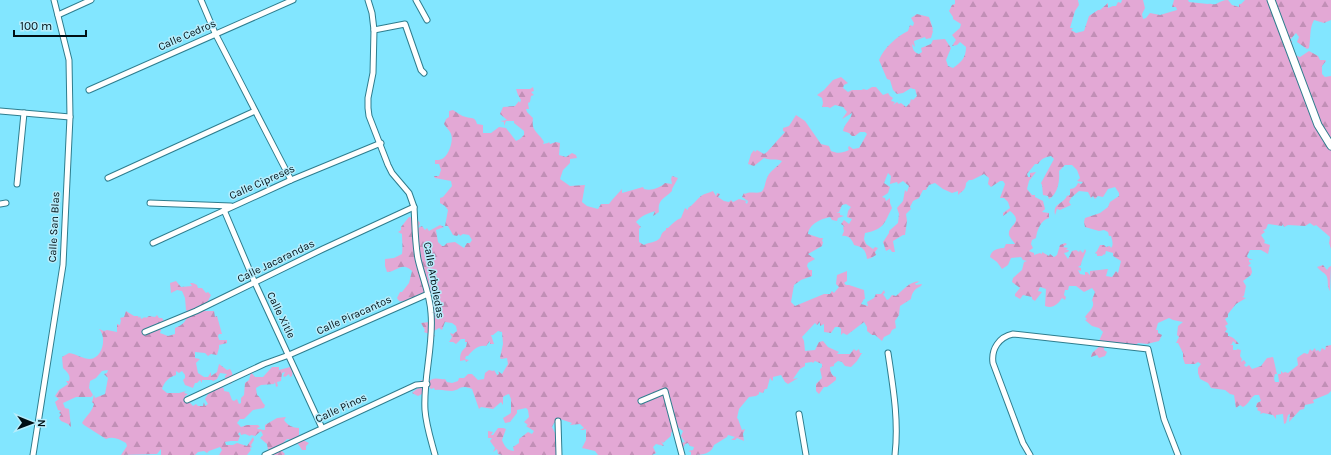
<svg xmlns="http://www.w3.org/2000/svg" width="1331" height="455" font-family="Karla,sans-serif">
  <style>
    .forest { fill: url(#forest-firs); fill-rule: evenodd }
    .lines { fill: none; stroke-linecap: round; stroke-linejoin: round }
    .minor-casing { stroke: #2e7d8e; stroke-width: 7 }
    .secondary-casing { stroke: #2e7d8e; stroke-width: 9 }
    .minor { stroke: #fff; stroke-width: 5 }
    .secondary { stroke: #fff; stroke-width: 7 }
    .labels { text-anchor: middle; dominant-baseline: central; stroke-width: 3; stroke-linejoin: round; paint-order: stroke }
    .street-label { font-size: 11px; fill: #000f14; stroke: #b6edfc }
  </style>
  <defs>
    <pattern id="forest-firs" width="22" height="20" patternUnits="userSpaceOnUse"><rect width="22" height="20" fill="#e3a8d5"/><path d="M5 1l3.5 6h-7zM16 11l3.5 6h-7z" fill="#c18fb6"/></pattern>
  </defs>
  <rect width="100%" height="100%" fill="#82e6ff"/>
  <g class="forest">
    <path d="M955 0H1078L1079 5 1075 11 1070 28H1073L1071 30 1076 33 1084 31 1089 16 1098 10H1100L1108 3V8L1113 6H1116L1118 2 1121 3 1122 0H1143L1145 8 1142 14 1143 19 1146 18 1150 13 1160 15 1177 10 1176 7H1172L1174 0H1188L1189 2 1208 4C1211 3 1212 5 1216 4 1220 2 1223 0 1228 0L1232 5 1239 7V4H1241L1245 0H1331V20L1324 23 1314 20C1309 29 1311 38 1309 48L1307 49 1297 42 1299 37 1296 33 1290 40 1292 41V54L1300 57 1309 51 1318 56 1320 60H1325L1326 61 1322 66V74L1325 77 1331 76V249L1329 243 1330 237 1316 225 1314 226 1310 223 1305 226 1288 225 1284 227 1283 224 1282 226 1268 224 1266 229 1263 230 1265 232 1261 235 1265 241 1264 243 1270 245 1268 254 1261 250H1250L1247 256 1248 258 1253 260H1249V262L1251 263 1248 266 1251 267 1252 272 1251 275 1243 281 1246 286 1244 296 1242 297 1246 298 1236 304 1228 314V317L1225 319 1228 324 1225 326 1227 329 1225 332 1228 333V336C1232 336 1236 340 1239 344H1236L1233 341 1232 344 1230 345H1233V350H1237V349L1241 350 1240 356 1242 359 1241 362 1244 360 1246 363 1244 365 1246 367 1249 365 1252 369 1261 366 1267 358 1273 357C1274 360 1276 370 1277 374H1275L1274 379 1275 382H1279L1278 374H1281V371L1283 373 1285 372 1288 373 1298 365 1297 358 1304 353 1308 354 1310 349 1312 351 1315 348 1316 351 1318 350 1320 352 1322 348 1325 350 1326 346 1331 345V391L1328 394 1313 400 1314 403 1305 405 1304 409 1300 410 1289 422 1290 414 1288 415 1286 423 1284 424 1283 414 1276 415V419L1273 415 1263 413 1260 414 1261 412 1257 410 1258 408 1256 407 1257 403 1261 401 1259 395H1255C1250 398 1249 404 1243 407L1240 405 1236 408 1234 395 1230 394 1225 390 1211 388 1208 383 1200 379 1198 373V368L1201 364 1198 362 1195 364H1185L1183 358V353L1178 343H1176L1179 337 1177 335 1178 326 1183 322 1173 320 1169 318 1158 323 1156 330H1158V333L1162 335 1159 341 1147 344 1138 343 1135 346 1133 344 1132 346 1124 347 1121 343 1104 344V350L1107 352 1105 356 1099 358 1097 355 1091 357 1092 353 1101 345 1099 341 1103 332 1099 328 1092 326 1085 320 1087 319 1085 317C1089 311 1096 307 1092 300L1095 292 1092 288 1084 292 1076 286H1069L1068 290H1065L1064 295 1066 297 1065 300 1062 298C1058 304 1053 309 1045 306L1046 289 1040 287 1038 291 1042 292 1035 301 1032 299V297L1023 295 1020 299 1015 296V294L1020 288 1012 282 1013 278 1022 270 1024 262 1027 261 1023 260 1021 257 1011 258 1008 265 1002 269 997 262 990 257C991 250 998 248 1004 248L1006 244H1015C1013 241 1010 238 1009 235 1007 225 1025 223 1010 211L1003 216V213L1010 208 1008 202 1004 198H1000L1005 184 1003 181H1000L991 187 988 184 989 178 984 174 972 180H969L966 183C966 190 962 191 958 195V191L952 193 943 189 935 183 929 185 926 190H923L919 198 913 201 910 207 911 209 906 214 907 221 905 235H903L893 241 895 252H892L890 249 886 251 883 242 889 233V231L898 223 899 214 897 208 903 201 905 190 907 192 909 186 903 181 898 184 897 182 890 184 891 176 888 173 884 183 890 187 888 193 882 197 885 198 886 201 890 198V203L892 208C884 223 885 229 865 233L864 239 866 244 873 249 875 247 878 248 875 252 876 255 871 258 867 259C866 250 863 247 854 245 852 239 848 235 842 236L844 231 843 228 844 226 841 224 844 220 849 224 852 219 847 217 848 211 851 207 846 204 842 205 839 212H836L840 213V215L844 216 838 218 837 221 832 220 830 217C821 219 809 224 808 234L820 238H823L822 241 823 242 822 246 808 254 815 259 808 263 807 266 809 270H812V276L801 280 794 285 791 302 795 306 824 294H830L832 291 834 293 839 287 836 284 837 275 847 271V281L844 283 846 285H849L864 290 865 299H864L861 304 868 306 867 302 874 298 876 294H881L884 290 885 293 883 294 887 300 889 299 892 295 896 296C903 290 909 282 919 281L917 283H915L916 285 922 284 921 286C914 289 912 293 911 299L900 306 899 315 895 321 896 328 892 330 890 334 884 337 882 341 875 335H872L867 331V327L864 322 847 335 843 333 841 335V329L839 327H835L831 333 824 332V324L820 326V322L817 325 815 323 802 337 804 341 805 351 815 350 819 342 823 341 828 347 839 352 837 354H850L854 349 856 351 859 349 860 353H862L857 361 851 367 845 366 842 362 838 361 834 364V366L830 367C830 372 832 376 836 377V380L827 387H824L819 394 816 391V384L822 378 820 369 822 367V364L815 361 813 363 812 362 805 363V366L800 369 793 379 798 378 788 384 785 382 781 375 773 377V380L772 381 770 378 767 389H765L763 393 759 392V394L756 396 749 397 739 409 737 418 738 419 742 430 745 429 743 434 744 441 737 438 735 440H731L735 437 728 435 727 437 714 445C711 455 700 455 691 455V452L688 451 693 450 694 447 690 446 688 443 685 444 683 448 681 443 685 442 681 436 683 431 676 426 671 433V436L663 443 661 441 664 446 656 444 653 447 656 453 652 455H598L595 451 582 448 586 440V429L583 430H580L584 428 580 424 570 425 572 423 560 419 554 423 552 427 556 435H557L560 455H502L498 454 497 449 493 452 495 448 490 441 492 438H488V431L493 432 491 435H493L498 428H503L506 429 502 440C504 445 507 451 514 451L513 447 519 443V439L528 432 532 434 534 431 526 426 528 425 524 422 529 417 528 410 526 408 517 410V413L510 422 505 423 503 418 511 413V399L509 394 506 395 503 397V405L501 402 493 409 481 407 479 409 472 389C459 384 461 390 452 391 446 391 442 389 435 390L434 388 431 389 429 387 430 385 426 384 424 393 418 396 412 393 418 388 419 389 421 380 429 382C433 376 439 380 445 379L447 382 452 383 458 381 459 378H464L468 374H472L478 380 484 379 485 373 489 370 493 371 494 370 497 375 499 374 498 371 502 374 508 364 507 358 501 359 500 358 503 344 502 332 498 331 493 335H491L494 344H490V341L486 346C478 345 473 350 468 356H466L465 359 469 360 466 362 465 360 460 361C460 354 461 351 466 347L467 342H465V339H461L456 344 453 342H449L452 337 450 333 453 334 457 331 456 326 452 323 445 322 442 330 439 328 434 331 430 337 435 335 433 339 430 340 427 338 429 334 424 332 425 330 421 323 429 322 428 318 435 315 434 313 431 315 427 305 429 304 426 302 431 300 434 301 435 295 433 294C423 294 413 295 406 302L399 301 397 298 400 292H402L409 283 412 271C402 261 397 272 387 272L385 266V259L394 258 402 254C403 247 402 241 402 234L398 232 401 230V227L409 217 416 218 420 223 418 228 422 226 425 230 427 228 429 231 440 225 444 227 436 230 438 242 442 246H444L447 243 455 242 464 248 467 243H470L472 240 469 235 463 234 460 236 459 234 457 236 453 235 448 226H445L448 210 445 206 440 203V198L443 197 452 186 451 181 435 178 434 176H439L441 170 439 164H435V160C437 160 440 160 442 159 448 157 454 141 451 134 450 131 446 127 444 124L446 119 449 117V111L453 110C458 113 461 116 466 117 471 119 475 116 477 124L483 125V133H491L499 127 506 128 516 141 520 139 524 135V131L514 123V121H506L504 126V122L500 121 507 120 500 114 503 107 515 106 519 101 520 103 521 100 518 95 516 89H530L533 87 534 91 531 92 534 95 531 96 530 102 528 103 529 109H526L527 112 533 118C531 132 538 131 544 142L543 144 548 143 549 142 550 144 556 142 560 143 559 155 566 157 572 153 576 155 577 158 570 159V163L563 170 560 179 570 186 585 185 582 202 587 206 598 209 601 204H609L612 200 622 189V193L643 187 644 189C651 191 660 188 665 183L672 184 671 179 672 176 678 178 672 189V191C664 199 657 200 659 212L653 216 655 211C647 214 642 215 636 222L641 227 639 229V242L644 245C649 242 656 243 660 238 662 234 661 233 666 230V228H668C672 224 676 220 681 218L685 208 688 210V208C693 205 696 200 701 196 705 193 709 193 713 191L716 196 717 193 720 194 718 197 724 201 729 202 731 200 733 202 739 199 747 201 745 202 747 204 748 201 742 197 744 193 745 194C750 191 756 194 761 192 765 190 765 182 767 178 770 170 777 168 782 161 777 158 770 161 764 158L754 166 748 164 751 154 754 150 755 152 757 150 764 154 767 152 785 132 783 131V128L789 126 796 115 805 121 821 144 829 146 831 151C838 154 842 153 849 150L848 148 849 146 853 149 859 148 867 134 865 132H860L855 136H852L849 133 843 131C844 124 851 120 852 113L842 119 847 112 843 107 835 105 830 108 828 107H822L823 103 822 98 817 95 824 90 833 80 841 77 848 83 844 85 843 88 848 92 852 90H862L863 89 867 90 872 87H876L883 95 888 93 890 96 893 98 891 101 895 102 893 105 897 102 899 104 901 103 906 107 910 103 911 99 913 100 917 96 915 89H913L911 88 903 93 897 94 893 90 890 80 887 79 879 60C884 48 897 36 908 31L910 25 913 26 914 23 911 18 917 14 929 17 933 29 932 30 933 31 931 38 926 39 925 37 914 41 915 47 912 44C913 49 913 52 919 54L922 52 921 48 931 44 933 40 945 39 951 48 946 60 948 66 953 68C962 62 966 57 966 47L960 42 957 45 952 46 956 40 952 35 960 28 961 24 953 19V17L949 11 952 5 955 4ZM1051 156 1054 159 1041 183 1042 185 1043 195 1048 196 1049 199C1058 194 1060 180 1059 171L1065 165H1072L1077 170 1080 178 1077 181 1083 182 1081 184 1078 183C1077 186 1074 189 1070 189V195C1064 197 1069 194 1065 199 1059 205 1053 205 1055 215L1057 209 1060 210 1071 205 1069 202 1071 198 1079 191 1088 192 1091 198 1093 196 1095 199 1098 196 1103 197 1108 189 1115 187 1119 193V196L1110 202 1108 207 1100 213 1085 218 1084 222 1085 227 1099 231 1104 230 1108 232 1109 236H1111C1112 240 1114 245 1111 248L1110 246 1106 247 1104 245H1100L1097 251 1095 253 1097 254V256H1102L1104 254 1105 255 1106 251 1113 253V256L1121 261 1118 273 1116 271 1112 277 1106 276 1108 269 1090 271V275L1087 272H1085V275L1080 274 1078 270 1081 271V268L1078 267 1081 265C1081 262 1085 254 1086 251L1085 249 1083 253 1080 250 1079 252 1076 250 1072 251 1068 259 1064 253 1068 252 1069 250H1066L1068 248 1063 247 1067 244 1065 243 1060 245 1057 255 1054 257 1050 254 1049 256 1042 252V254L1040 253 1034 255V253L1029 251 1033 248 1031 244 1032 240 1036 238C1037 230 1041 220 1049 218V213L1042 212 1045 209 1043 201 1035 197V195H1032L1027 189 1029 181 1036 172 1030 173V177H1028L1027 174 1035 164H1038C1041 159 1045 157 1051 156Z"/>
    <path d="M1323 265 1327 270 1329 267 1331 266 1330 291 1328 287C1328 271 1325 276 1317 267Z"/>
    <path d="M176 281 181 287 192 286 190 283H193L197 285 198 288H202L206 293 208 292 211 295 208 301 200 307 203 311H214L215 317 217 316 222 334H219L218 336 219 340H227V343L219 345V348L217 355 211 354 208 356 205 353 195 352V358L200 359 196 363 198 373 204 377H208L211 372V376L217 372 219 364 227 370 230 369C233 373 234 379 231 384L226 382 225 376 227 374 220 373 217 379 213 381 212 380H202V383L200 380 197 383H195L193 388 185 385 183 380 185 378V375L182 371 179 373 176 371V375C169 377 164 382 162 389L167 393H179L186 391 184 393 188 394 185 396V397L193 406 196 404 198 406H203L204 402 205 406 208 404 205 399 208 394 207 389 221 385 224 389V391L229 392 232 400 234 401 237 399 239 404 241 403V398L244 395 245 383 249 380 251 372 255 377H263L272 367H279V370L290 367 293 371 292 376 290 377 289 374 285 377 283 376 285 372 282 373 281 381 277 382 278 386 276 387 275 382 274 384 261 385 256 388 257 395C262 398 261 402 265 405L264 408 253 410 244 419H240L237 423 241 427 247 425H258L260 427 257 428 258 429 265 430V425L277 418 286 417 284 420C287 425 293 428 299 428V436L301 435 303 440 309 443 306 446V450H302C297 442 296 440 287 439L284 442 281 450 285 454 284 455H265L268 450 267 444 260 438 263 435 261 431 255 436 251 435 250 436 245 434 241 435 240 432 238 434 240 436 238 441H231L225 442 226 445H233L237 443 247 446 253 437 254 440 251 445 252 447 250 448 251 450 247 455H219L222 450 220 447 209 451 207 453 204 451 198 452 195 455H161V449L157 454 121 455 127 446 126 443C119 439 113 436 106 439L84 425 82 423C86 416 92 412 94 404L92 402 94 395 95 398 105 394 108 378 104 374 107 373 108 370 102 371 96 378 90 381 89 388 93 395 91 397H76L63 403 65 408 69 409 71 427 68 424 61 421 59 418 61 414 59 413 61 411 58 410 55 402 59 399 55 396 59 390 68 384 66 381H69C71 375 67 372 63 368L62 357 69 353C76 354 83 359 90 359 103 358 107 337 99 329L104 331 107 330 117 332V324L120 325 121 320 120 318 124 317 126 311 134 316H138L139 318 140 316 141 319 145 317 146 318 149 316 155 317 157 315 159 318H162L164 321 159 326 161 330 160 333 168 336 175 334V328C183 325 187 321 188 312L186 310 185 298 182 291 177 290 171 293 170 283Z"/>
  </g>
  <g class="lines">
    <defs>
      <g id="minor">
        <path d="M201 0 215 33 291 180"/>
        <path d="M368 0 372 13 374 30 373 73 368 98V108L369 116 388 165 392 173 409 193 414 207C415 224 415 244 418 259 422 277 430 294 431 313 434 345 423 378 425 410 426 425 431 440 435 455"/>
        <path d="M416 0 427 20"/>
        <path d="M58 15 91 0"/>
        <path d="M374 30 405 24 421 70 424 73"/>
        <path d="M89 90 293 0"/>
        <path d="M0 111 70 117"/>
        <path d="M108 178 255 111"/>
        <path d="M17 184 24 113"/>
        <path d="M150 203 231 206"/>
        <path d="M0 204 6 203"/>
        <path d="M224 210 255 283 322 428"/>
        <path d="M153 243 291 180 381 143"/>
        <path d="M145 332 196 311 323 249 414 207"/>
        <path d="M888 353C893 387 899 420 895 455"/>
        <path d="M187 400 264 364 289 355 428 294"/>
        <path d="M641 401 665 391 682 455"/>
        <path d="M799 414 806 455"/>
        <path d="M558 421 559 455"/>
        <path d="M33 455 63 265 70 117 69 60 54 0"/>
        <path d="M265 455 416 385 427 384"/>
        <path d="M1030 455 1023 443 993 363C991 349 999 337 1013 334L1148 349 1164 419 1178 455"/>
      </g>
      <path id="secondary" d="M1271 0 1318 125 1331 146"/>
    </defs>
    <use href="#minor" class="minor-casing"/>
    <use href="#secondary" class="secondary-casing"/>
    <use href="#minor" class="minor"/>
    <use href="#secondary" class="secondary"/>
  </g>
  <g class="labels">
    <g class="street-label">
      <text transform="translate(187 35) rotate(-24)">Calle Cedros</text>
      <text transform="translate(262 182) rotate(-24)">Calle Cipreses</text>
      <text transform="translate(54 227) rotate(-87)">Calle San Blas</text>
      <text transform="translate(276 261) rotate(-26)">Calle Jacarandas</text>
      <text transform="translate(434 280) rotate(80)">Calle Arboledas</text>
      <text transform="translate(281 315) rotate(64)">Calle Xitle</text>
      <text transform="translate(354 315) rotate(-24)">Calle Piracantos</text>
      <text transform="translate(341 408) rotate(-25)">Calle Pinos</text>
    </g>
  </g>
  <g transform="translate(32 423) rotate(91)" stroke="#b6edfc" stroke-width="3" paint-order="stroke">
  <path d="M0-3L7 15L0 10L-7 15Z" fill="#000f14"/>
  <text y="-6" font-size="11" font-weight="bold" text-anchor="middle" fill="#000f14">N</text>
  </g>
  <path d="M14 30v6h72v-6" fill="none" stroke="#000f14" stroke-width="2"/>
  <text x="20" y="30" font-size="12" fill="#000f14" stroke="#b6edfc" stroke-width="3" paint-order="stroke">100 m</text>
</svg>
